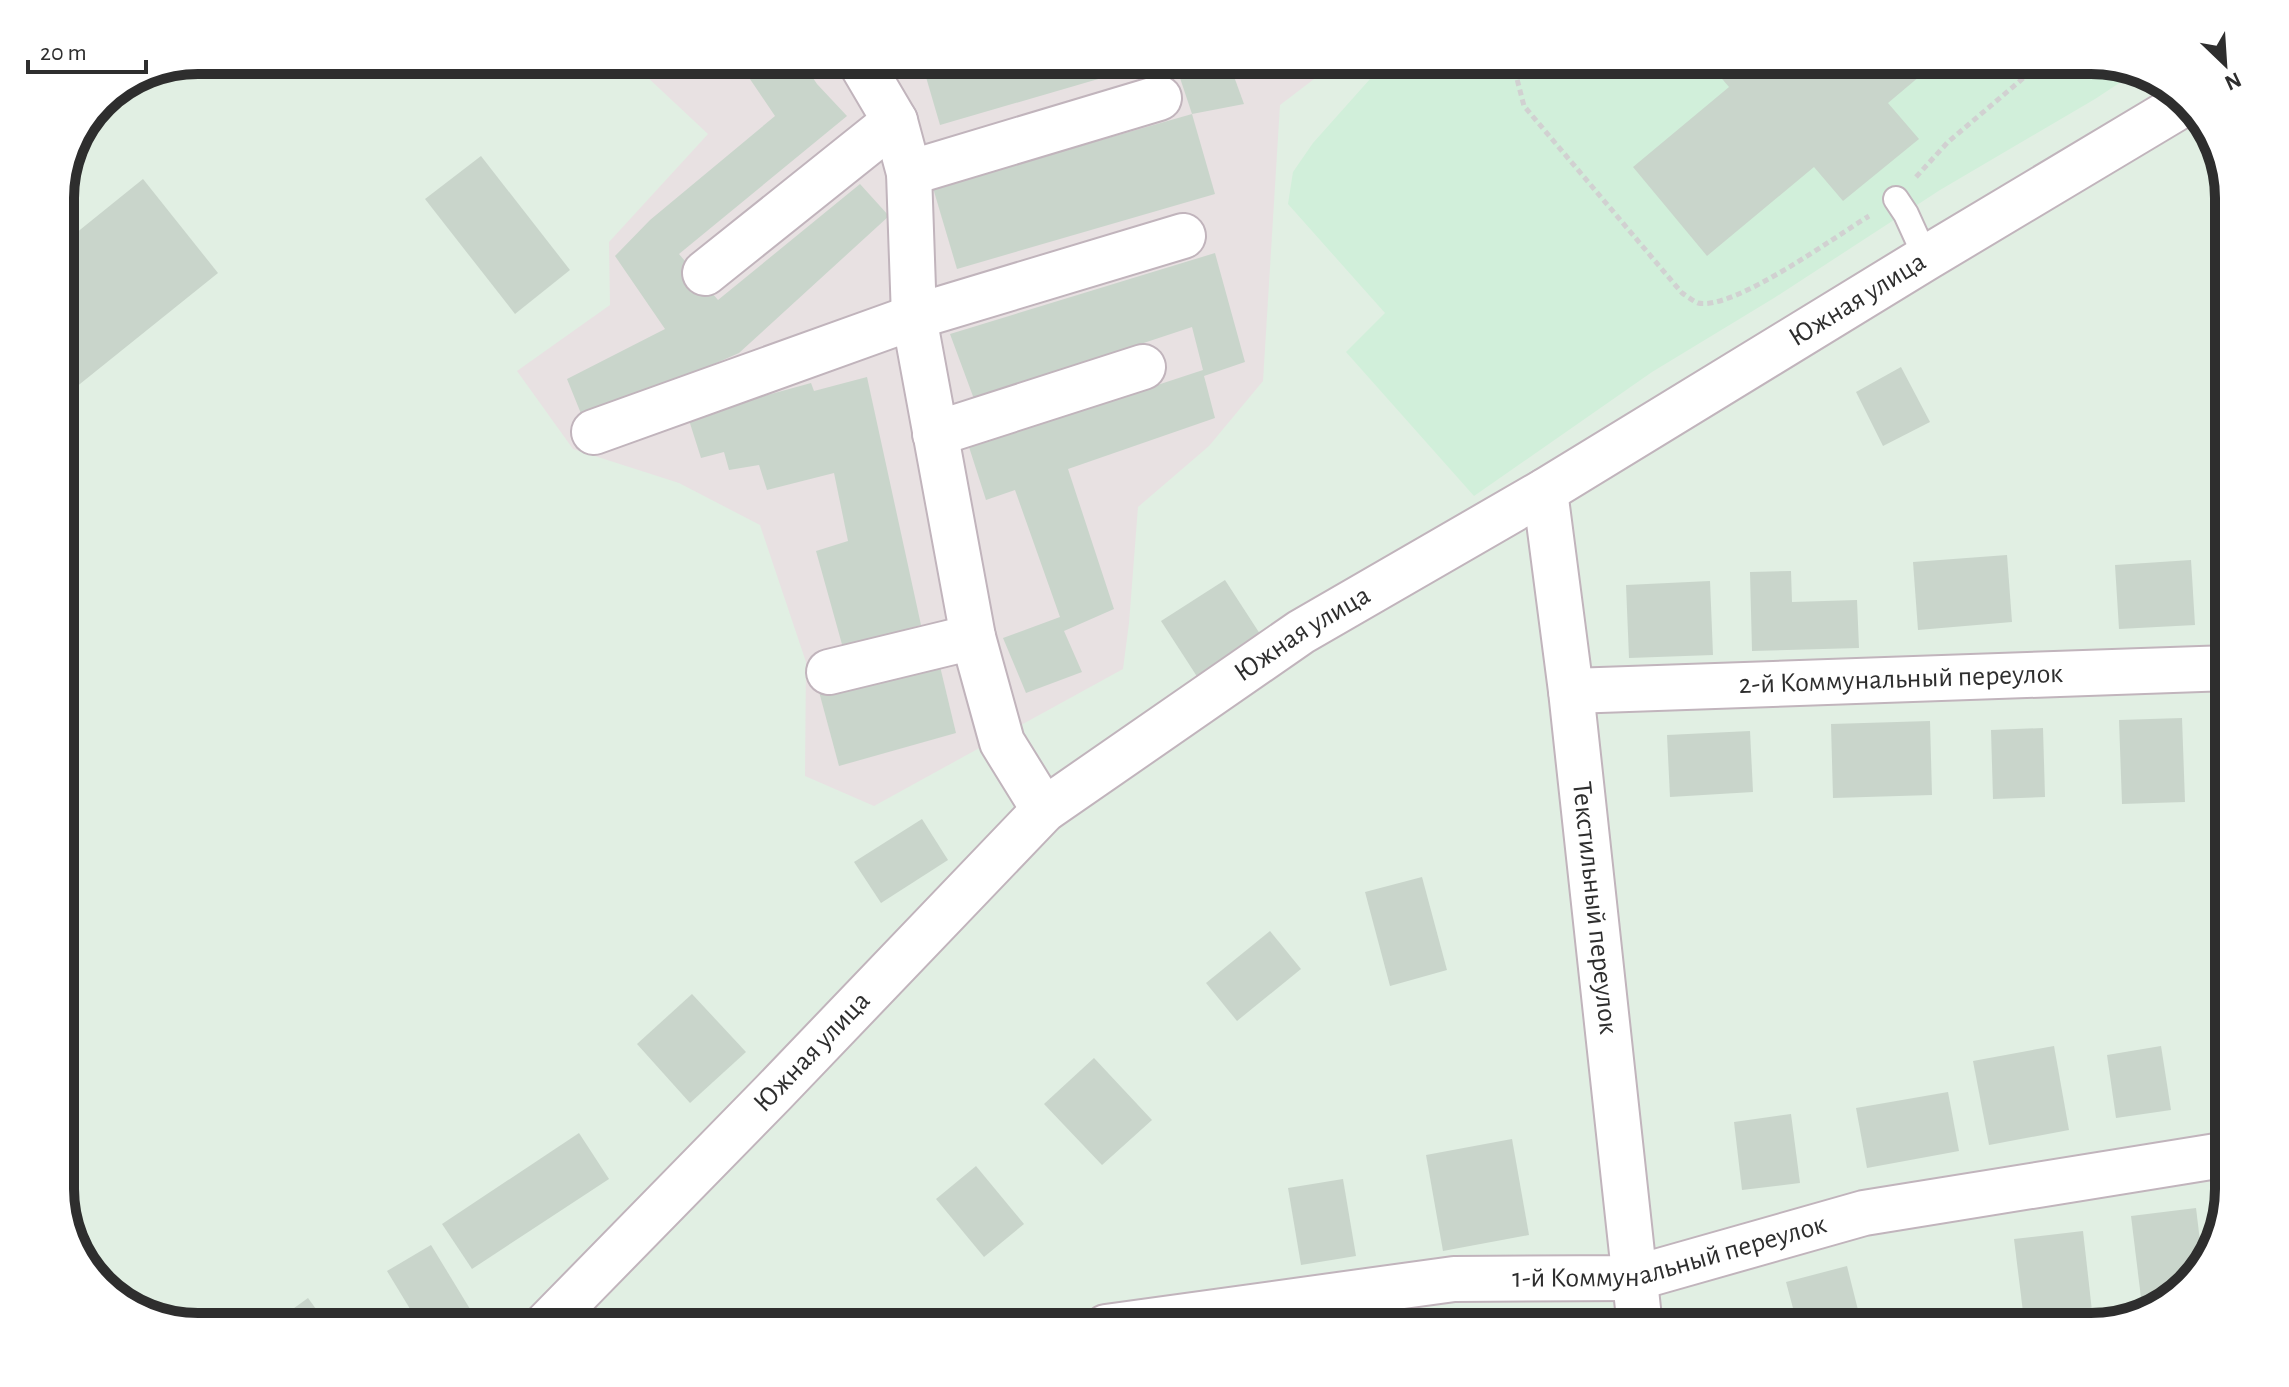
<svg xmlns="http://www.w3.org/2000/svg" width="2289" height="1387" font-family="'Alegreya Sans',sans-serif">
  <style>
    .industrial { fill: #e8e1e2 }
    .education { fill: #d1efda }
    .building { fill: #c9d5cb }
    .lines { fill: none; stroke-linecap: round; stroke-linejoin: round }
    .lane-casing { stroke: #c1b4bc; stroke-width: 28 }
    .street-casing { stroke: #c1b4bc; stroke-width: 48 }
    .secondary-casing { stroke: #c1b4bc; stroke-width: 48 }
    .path { stroke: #d1d1d1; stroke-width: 5; stroke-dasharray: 6 4; stroke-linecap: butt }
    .lane { stroke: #fff; stroke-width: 24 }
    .street { stroke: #fff; stroke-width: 44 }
    .secondary { stroke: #fff; stroke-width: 44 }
    .labels { text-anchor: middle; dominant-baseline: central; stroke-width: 7; stroke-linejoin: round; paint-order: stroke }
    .street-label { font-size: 28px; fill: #2e2e2e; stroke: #fff }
    .rim { fill: none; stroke: #2e2e2e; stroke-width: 10 }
  </style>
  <rect width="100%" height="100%" fill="#e1efe3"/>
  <path class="industrial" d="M629 60H1339L1280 105 1263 381 1209 446 1138 507 1129 623 1123 669 874 806 805 776 806 662 760 525 679 483 573 449 517 371 610 305 609 242 708 134Z"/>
  <path class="education" d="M1387 60H2091L2136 72 2095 99 1940 190 1774 298 1652 372 1474 496 1346 352 1385 313 1288 204 1293 172 1313 143Z"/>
  <g class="building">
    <path d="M737 60H801L817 84 847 116 679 254 718 300 860 184 889 216 739 353 584 421 567 379 665 329 615 256 650 220 775 116Z"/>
    <path d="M921 60H1160V61L940 125Z"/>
    <path d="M1174 60H1228L1244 104 1192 114Z"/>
    <path d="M1706 60H1939L1888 103 1919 139 1843 201 1814 167 1707 256 1633 167 1729 87Z"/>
    <path d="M1192 114 1215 194 957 269 933 188Z"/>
    <path d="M481 156 570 270 515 314 425 199Z"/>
    <path d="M143 179 218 273 60 400V246Z"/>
    <path d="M1215 253 1245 362 1204 376 1215 418 1068 469 1114 609 1064 631 1082 672 1026 693 1003 638 1060 617 1015 490 986 500 969 447 1203 370 1192 327 974 399 950 334Z"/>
    <path d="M1901 367 1930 422 1883 446 1856 392Z"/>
    <path d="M867 377 921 625 843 648 816 551 848 541 834 473 767 490 759 465 729 470 724 452 701 458 688 417 811 383 814 391Z"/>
    <path d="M2007 555 2012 622 1918 630 1913 562Z"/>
    <path d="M2191 560 2195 625 2119 629 2115 565Z"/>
    <path d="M1791 571 1792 602 1857 600 1859 648 1752 651 1750 572Z"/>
    <path d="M1225 580 1262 637 1198 678 1161 621Z"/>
    <path d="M1710 581 1713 655 1629 658 1626 585Z"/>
    <path d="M938 658 956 733 839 766 818 688Z"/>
    <path d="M2182 718 2185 802 2122 804 2119 720Z"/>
    <path d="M1930 721 1932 795 1833 798 1831 724Z"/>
    <path d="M2043 728 2045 797 1993 799 1991 730Z"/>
    <path d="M1750 731 1753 792 1670 797 1667 735Z"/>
    <path d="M922 819 948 860 881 903 854 862Z"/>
    <path d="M1422 877 1447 970 1390 986 1365 892Z"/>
    <path d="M1270 931 1301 969 1237 1021 1206 983Z"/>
    <path d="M692 994 746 1052 690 1103 637 1044Z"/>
    <path d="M2054 1046 2069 1130 1989 1145 1973 1061Z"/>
    <path d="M2161 1046 2171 1110 2116 1118 2107 1055Z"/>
    <path d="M1094 1058 1152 1120 1102 1165 1044 1104Z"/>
    <path d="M1948 1092 1959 1151 1867 1168 1856 1108Z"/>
    <path d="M1791 1114 1800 1183 1742 1190 1734 1122Z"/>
    <path d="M579 1133 609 1179 472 1269 442 1224Z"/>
    <path d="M1512 1139 1529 1235 1443 1251 1426 1155Z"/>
    <path d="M976 1166 1024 1224 984 1257 936 1199Z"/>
    <path d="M1343 1179 1356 1256 1301 1265 1288 1188Z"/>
    <path d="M2196 1208 2203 1266 2165 1304 2142 1306 2131 1216Z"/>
    <path d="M2083 1231 2092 1311 2024 1320 2014 1239Z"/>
    <path d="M431 1245 481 1327H421L387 1271Z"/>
    <path d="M1847 1266 1861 1322 1843 1327H1798L1786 1282Z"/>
    <path d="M308 1298 329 1327H268Z"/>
  </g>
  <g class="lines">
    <defs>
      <path id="lane" d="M1896 199 1906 214 1926 258"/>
      <g id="street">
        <path d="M859 60 895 121 909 173 914 317 973 637 1002 742 1044 810"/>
        <path d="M909 173 1159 98"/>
        <path d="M705 273 895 121"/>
        <path d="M594 432 914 317 1183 236"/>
        <path d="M935 434 1143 367"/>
        <path id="s1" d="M1545 491 1571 691 1640 1327"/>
        <path d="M829 672 973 637"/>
        <path id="s2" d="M1571 691 2229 668"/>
        <path id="s3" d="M1106 1327 1454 1279 1635 1278 1864 1213 2229 1154"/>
      </g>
      <g id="secondary">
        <path id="s4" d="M544 1327 773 1093 1044 810 1301 632 1545 491 1926 258 2185 103"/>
      </g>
    </defs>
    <use href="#lane" class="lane-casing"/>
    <use href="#street" class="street-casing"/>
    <use href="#secondary" class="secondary-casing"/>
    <g class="path">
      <path d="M1516 60 1517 79 1524 106 1682 293C1687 296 1693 301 1698 303 1733 311 1836 236 1869 216"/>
      <path d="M1916 177 1948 142 2034 69 2041 60"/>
    </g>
    <use href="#lane" class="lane"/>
    <use href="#street" class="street"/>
    <use href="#secondary" class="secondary"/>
  </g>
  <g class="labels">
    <g class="street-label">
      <text stroke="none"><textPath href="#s4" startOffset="1680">Южная улица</textPath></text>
      <text stroke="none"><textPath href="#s4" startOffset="1032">Южная улица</textPath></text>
      <text stroke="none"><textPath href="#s2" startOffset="330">2-й Коммунальный переулок</textPath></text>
      <text stroke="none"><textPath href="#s1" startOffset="420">Текстильный переулок</textPath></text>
      <text stroke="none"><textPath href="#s4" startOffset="384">Южная улица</textPath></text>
      <text stroke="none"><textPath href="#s3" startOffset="570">1-й Коммунальный переулок</textPath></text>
    </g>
  </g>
  <path d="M0 0H2289V1387H0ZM198 74H2091A124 124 0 0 1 2215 198V1189A124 124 0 0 1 2091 1313H198A124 124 0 0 1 74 1189V198A124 124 0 0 1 198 74Z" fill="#fff" fill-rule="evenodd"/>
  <path class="rim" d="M198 74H2091A124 124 0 0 1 2215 198V1189A124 124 0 0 1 2091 1313H198A124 124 0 0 1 74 1189V198A124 124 0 0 1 198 74Z"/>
  <g transform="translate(2225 64) rotate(155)" stroke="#ffffff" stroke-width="6" paint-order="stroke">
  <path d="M0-6L14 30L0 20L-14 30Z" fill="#2e2e2e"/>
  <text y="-12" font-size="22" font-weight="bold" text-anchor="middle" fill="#2e2e2e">N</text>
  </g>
  <path d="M28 60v12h118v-12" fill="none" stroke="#2e2e2e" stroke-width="4"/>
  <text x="40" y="60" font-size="24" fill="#2e2e2e" stroke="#ffffff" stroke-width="6" paint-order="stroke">20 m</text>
</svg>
